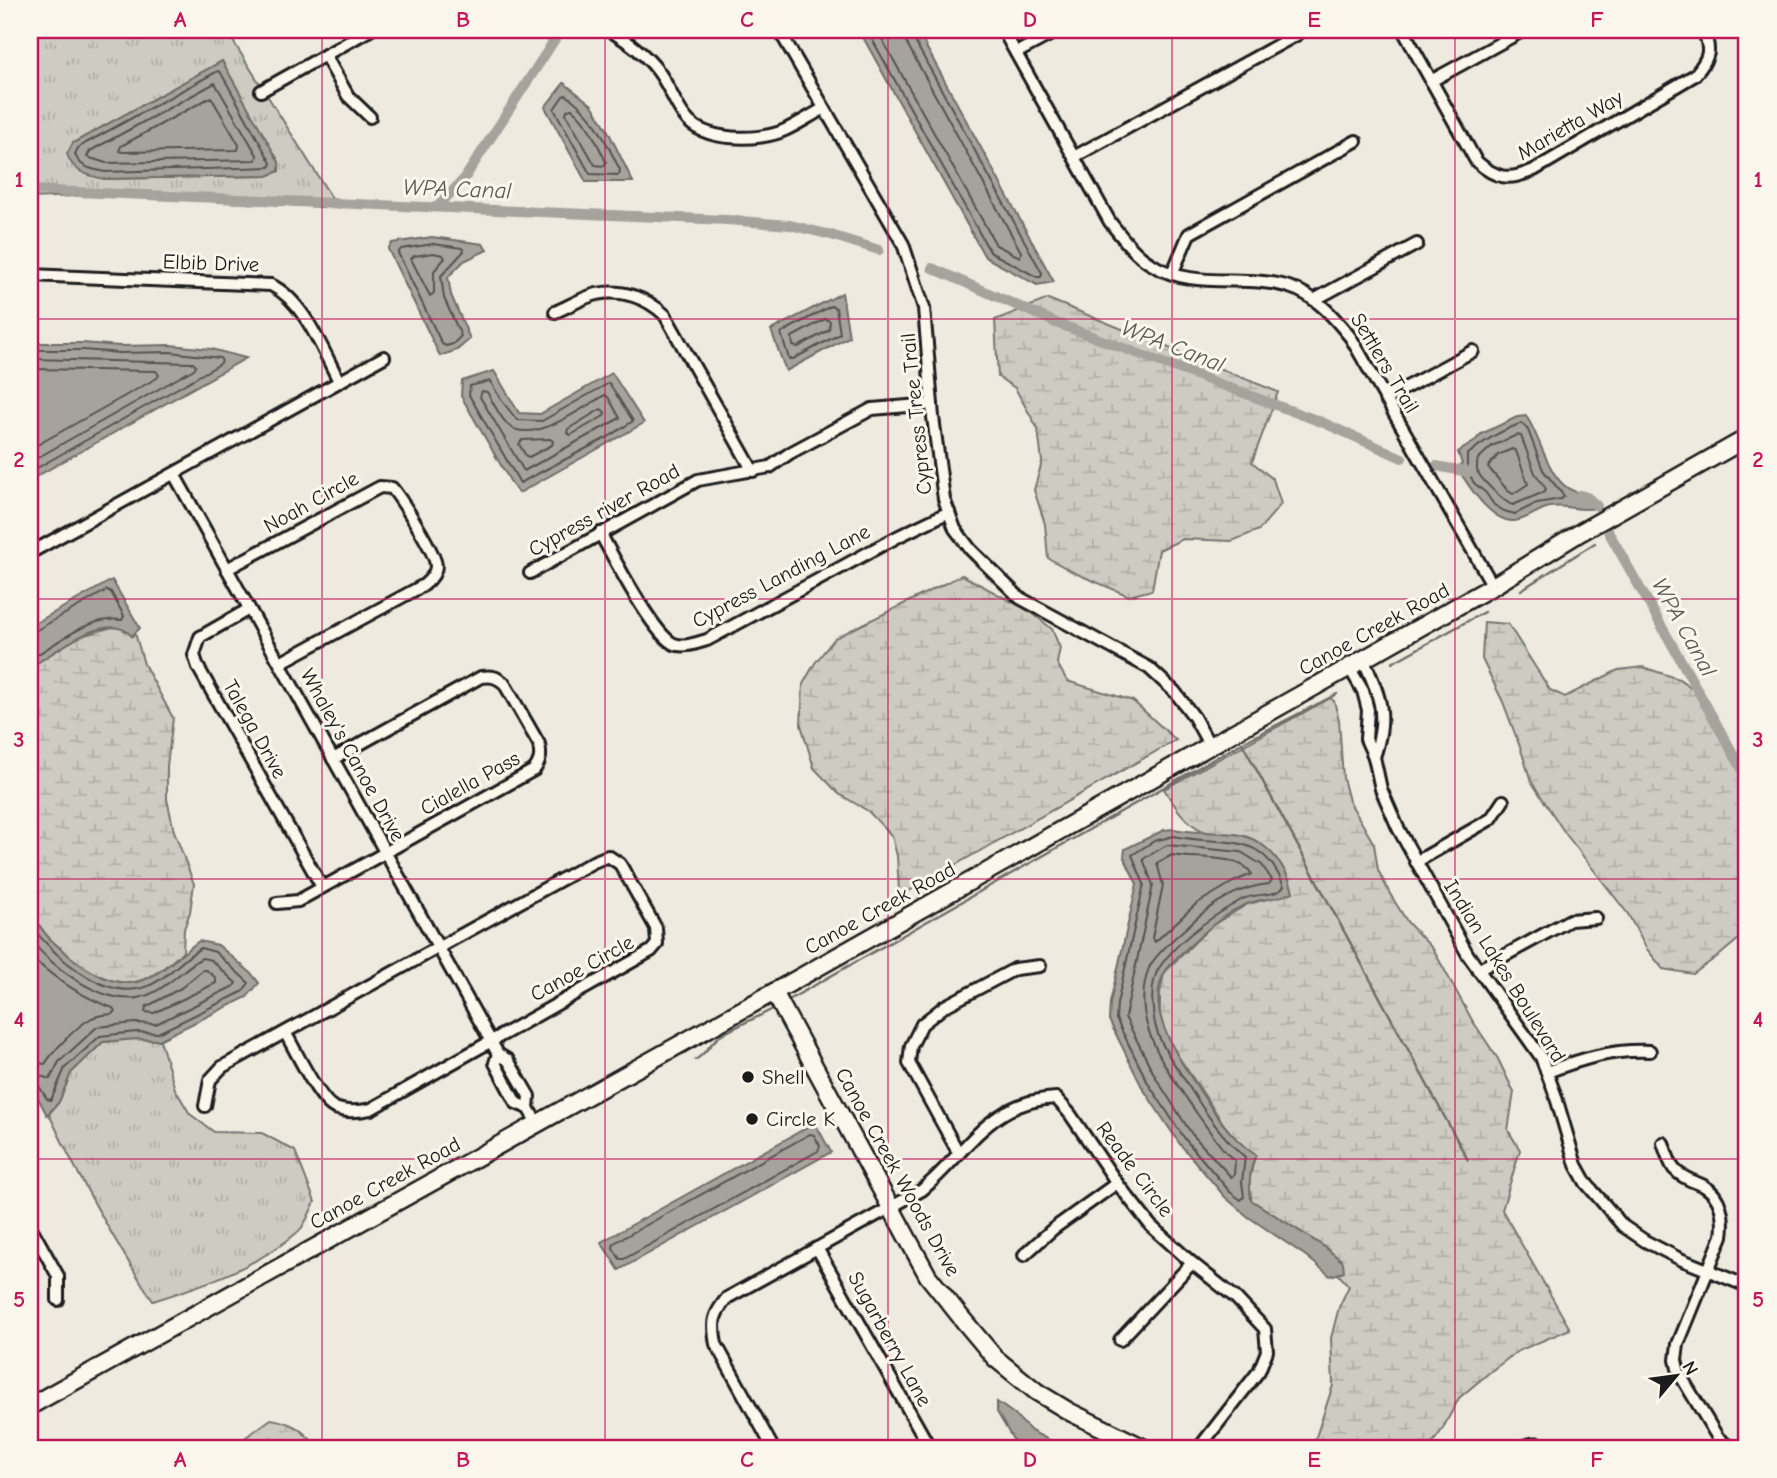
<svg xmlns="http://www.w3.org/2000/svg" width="1777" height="1478" font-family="'Comic Neue',sans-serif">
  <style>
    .grass { fill: url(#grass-tufts); stroke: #75746f; stroke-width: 2; fill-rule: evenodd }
    .wetland { fill: url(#wetland-marsh); stroke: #75746f; stroke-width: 2 }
    .water { fill: #a6a39d; stroke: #6f6d69; stroke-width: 2 }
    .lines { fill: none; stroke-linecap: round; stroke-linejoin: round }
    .shore { stroke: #535250; stroke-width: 2 }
    .stream { stroke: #6f6d69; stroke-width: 2.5 }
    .canal { stroke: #a6a39d; stroke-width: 10 }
    .street-casing { stroke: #1c1c1c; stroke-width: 16 }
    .secondary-casing { stroke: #1c1c1c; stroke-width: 21 }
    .street { stroke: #fbf7ec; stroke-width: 10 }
    .secondary { stroke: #fbf7ec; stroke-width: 16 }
    .grid { fill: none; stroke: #c2185b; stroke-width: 2; stroke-opacity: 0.55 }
    .poi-dot { fill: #1c1c1c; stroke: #fbf7ec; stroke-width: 2.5 }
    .labels { text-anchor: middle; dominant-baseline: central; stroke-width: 6; stroke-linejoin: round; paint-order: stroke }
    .street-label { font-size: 21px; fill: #1c1c1c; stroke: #fbf7ec }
    .poi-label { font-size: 21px; fill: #1c1c1c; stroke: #fbf7ec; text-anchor: start }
    .water-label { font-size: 23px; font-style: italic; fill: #5a5956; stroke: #fbf7ec }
    .neatline { fill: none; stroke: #c2185b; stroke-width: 2.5 }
    .grid-label { font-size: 23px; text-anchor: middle; font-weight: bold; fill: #c2185b }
  </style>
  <defs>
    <pattern id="grass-tufts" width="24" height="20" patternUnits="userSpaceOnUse" patternTransform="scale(1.75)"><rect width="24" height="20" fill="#ceccc2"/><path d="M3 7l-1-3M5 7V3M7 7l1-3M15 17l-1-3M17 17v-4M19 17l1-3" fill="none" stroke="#b0afa6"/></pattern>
    <pattern id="wetland-marsh" width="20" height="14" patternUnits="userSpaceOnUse" patternTransform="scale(1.75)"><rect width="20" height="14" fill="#ceccc2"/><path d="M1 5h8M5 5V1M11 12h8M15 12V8" fill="none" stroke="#b0afa6"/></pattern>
  </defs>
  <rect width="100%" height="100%" fill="#eeeadf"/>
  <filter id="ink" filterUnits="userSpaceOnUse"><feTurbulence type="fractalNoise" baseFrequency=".0143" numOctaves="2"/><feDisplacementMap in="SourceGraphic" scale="14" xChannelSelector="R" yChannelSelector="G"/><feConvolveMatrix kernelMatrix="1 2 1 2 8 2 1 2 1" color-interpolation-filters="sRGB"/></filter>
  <g filter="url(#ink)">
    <g class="grass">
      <path d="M30 30H226L338 208 101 195 30 198ZM222 61 278 162 279 171 267 176 104 179 73 143Z"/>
      <path d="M136 1039 160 1040 175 1089 190 1114 214 1132 262 1133 295 1151 315 1202C310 1211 306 1224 299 1231 259 1266 204 1285 153 1301 114 1240 79 1179 49 1114L59 1102 71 1073 103 1042Z"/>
    </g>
    <g class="wetland">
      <path d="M1048 299 1278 392 1252 462 1273 479 1281 504 1259 530 1232 541 1183 539 1159 550 1152 590 1129 596 1075 573 1048 558 1045 524 1034 490 1042 462 1038 429 1015 388 998 377 995 320Z"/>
      <path d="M962 575 1031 612 1052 629 1060 648 1057 663 1067 681 1133 701 1176 740 902 895 899 891 897 856 892 836 868 811 839 794 814 768 801 725 803 684 815 663 835 638Z"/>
      <path d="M1484 622 1508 624 1550 690 1565 697 1618 670 1643 667 1679 679 1696 691 1747 785V932L1721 954 1693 974 1663 969 1646 948 1628 914 1565 833 1531 781 1520 747 1503 702 1482 659Z"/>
      <path d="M116 626 126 630 132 636 135 633 144 664 173 718 167 766V799L174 831 194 884 190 912 184 929 183 952C171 962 157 975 142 980 110 992 72 960 51 940 43 932 38 922 30 914V667L78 637Z"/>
      <path d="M1330 698 1334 701 1339 720 1343 778 1349 801 1374 844 1378 870 1390 894 1408 923 1433 949 1472 1020 1498 1059 1514 1092 1508 1130 1520 1150 1502 1210 1570 1329 1518 1351 1490 1372 1459 1398 1442 1430 1429 1448H1309L1316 1437 1333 1385 1331 1338 1339 1307 1349 1286 1338 1274 1343 1272V1262L1326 1248 1251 1200 1249 1182 1255 1155 1241 1145 1225 1126 1166 1038 1160 1014V993L1164 973 1211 926 1248 904 1293 892C1286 865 1263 836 1233 834 1221 833 1207 835 1196 827 1181 817 1173 803 1164 789Z"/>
      <path d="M271 1419C295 1423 303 1431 319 1448H231Z"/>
    </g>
    <g class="water">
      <path d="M859 30H917L1054 282 1037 285 985 257Z"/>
      <path d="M222 61 279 162V171L267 176 104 179C86 175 73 172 67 154L73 143Z"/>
      <path d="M564 83 592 105 607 129 633 182H586L545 107Z"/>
      <path d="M432 237 483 244 487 250 464 261 448 277 451 295 470 339 457 350 440 356 388 249 392 243Z"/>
      <path d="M842 293 849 337 786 371 771 330Z"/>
      <path d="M30 343H83L120 346 170 345 211 349 246 358 30 480Z"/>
      <path d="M494 371 519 413 540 414 612 373 644 423 519 493 513 486 461 396 462 381Z"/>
      <path d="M1526 416C1543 439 1549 494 1586 493L1595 508C1579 512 1566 504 1550 507 1538 509 1528 520 1514 521 1491 522 1467 484 1457 467L1462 464 1458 452 1474 442 1481 434 1517 417Z"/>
      <path d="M112 580 140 628 132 636C107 608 55 654 30 667V626Z"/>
      <path d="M1174 829C1194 833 1214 832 1234 834 1264 837 1287 865 1293 892 1277 901 1263 897 1247 904 1227 912 1210 927 1195 941 1185 950 1171 961 1165 972 1147 1004 1169 1042 1185 1068 1205 1098 1225 1135 1256 1155 1249 1170 1249 1183 1251 1200L1326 1248 1343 1262 1344 1272 1330 1276 1306 1256 1247 1216 1225 1197 1179 1143 1142 1087 1109 1020 1110 1003 1137 884 1124 857 1125 849 1164 830Z"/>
      <path d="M30 914C38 922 43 932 50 939 72 960 109 991 141 981 162 974 181 953 199 941L218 945 251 973 259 983 247 997 159 1040 136 1039 103 1042 71 1073 59 1102 47 1115 30 1083Z"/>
      <path d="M815 1123 831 1152 619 1270 601 1242Z"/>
      <path d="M997 1402 1014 1414 1031 1431 1065 1448H1018L997 1412Z"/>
    </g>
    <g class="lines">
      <g class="shore">
        <path d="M867 30 990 252 1037 277H1041L1042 273 912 36 911 30"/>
        <path d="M877 30 996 245 1020 257 1021 252 905 40 903 30"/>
        <path d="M218 71 221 73 271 163 270 167 105 172C93 169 79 168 75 154L78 148 86 143Z"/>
        <path d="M215 83 257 155 256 160 106 163 87 157 90 151Z"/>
        <path d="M566 95C595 115 605 140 620 170L619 175 590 174 554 109 563 96Z"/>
        <path d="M211 97 239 145 238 150 123 152 119 151 121 146Z"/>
        <path d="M572 109C588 122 597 143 606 162L604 166 595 165 566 114 567 110Z"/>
        <path d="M433 244 462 248 464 251 441 276 444 298 461 336 453 344 446 346 442 344 398 253 401 249Z"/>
        <path d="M433 253 443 255 445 258 434 271V293L430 296 411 259 414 256Z"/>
        <path d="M831 306 836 308 840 334 793 359H789L781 333Z"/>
        <path d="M825 319 830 321 829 330 798 347 793 346 792 337Z"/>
        <path d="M30 350H83L120 353 170 352 220 358 222 361 220 364 30 472"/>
        <path d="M30 359 193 363 196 366 194 369 30 462"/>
        <path d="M30 369 156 371 159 375 157 378 30 449"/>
        <path d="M490 381 502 401 517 420 542 421 609 383 633 421 610 436 520 483 469 395 470 386Z"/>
        <path d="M482 391 487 392C493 402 499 416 508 425 533 446 583 407 605 395L608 397 620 418 524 471 480 397Z"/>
        <path d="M601 409 605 412 604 416 571 435 567 433 568 429Z"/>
        <path d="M1522 423 1528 430 1543 470 1564 496 1561 499 1537 503 1515 514 1504 511 1494 505 1486 493 1474 483 1467 470V455C1482 442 1502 430 1522 423Z"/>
        <path d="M1517 435 1521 436 1535 473 1546 489 1544 492 1513 505C1505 503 1479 478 1477 470 1477 469 1477 460 1478 459L1492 446Z"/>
        <path d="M550 439 553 441 552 445 529 457 526 456 519 444 522 440Z"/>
        <path d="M1512 449 1516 451 1528 484 1513 494 1508 491 1488 467 1498 455Z"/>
        <path d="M30 632 35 631 107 590 111 592 124 616 122 620C89 615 57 644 30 659"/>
        <path d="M1174 836C1221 847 1261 828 1284 886 1278 898 1253 892 1241 900 1211 917 1178 939 1159 968 1148 985 1152 1024 1161 1041 1167 1055 1178 1069 1186 1082 1203 1109 1221 1137 1245 1157L1242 1182 1244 1197 1241 1200 1230 1192 1185 1139 1148 1083 1116 1019 1117 1004 1144 884 1132 855 1154 841Z"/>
        <path d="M1167 845 1241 852 1262 865 1272 880 1269 884C1239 887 1211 904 1189 925 1178 935 1155 954 1149 968 1128 1023 1169 1072 1198 1115 1210 1131 1220 1149 1235 1161L1234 1175 1231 1177 1191 1133 1156 1078 1125 1017 1153 885 1143 859Z"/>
        <path d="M1172 855C1195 860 1238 853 1252 874L1235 881 1196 904 1155 942 1152 938 1163 885 1157 863Z"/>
        <path d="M30 924C52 954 101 999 142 988 165 982 181 959 201 948L215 952 249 983 242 992 158 1033 136 1032 100 1036 65 1068 51 1100 47 1099 37 1083 30 1081"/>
        <path d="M30 939C52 968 109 1011 148 995 169 987 183 968 202 958L211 960 236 983 234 986 156 1024 135 1023 97 1027 59 1062 50 1079 30 1073"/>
        <path d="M30 956C55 979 81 997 113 1008L115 1011 112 1014C105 1015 97 1015 90 1019 76 1027 54 1050 45 1064L30 1062"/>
        <path d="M203 970H206L216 978V983L154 1013 145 1012 146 1007 181 988Z"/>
        <path d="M810 1134 814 1135 820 1146 818 1151 624 1259H620L613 1248 614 1243Z"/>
      </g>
      <g class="stream">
        <path d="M1521 590 1595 543"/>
        <path d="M1392 663 1484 612"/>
        <path d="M1337 694 1242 743 1468 1160"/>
        <path d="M785 1002 1242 743"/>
        <path d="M695 1060C706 1054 710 1043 720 1036 737 1025 758 1018 776 1007"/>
      </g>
      <g class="canal">
        <path d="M30 190 727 220 790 225 831 235 879 250"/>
        <path d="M437 207 464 179 561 30"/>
        <path d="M932 268 1059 324 1324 423 1402 458"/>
        <path d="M1436 466 1469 472"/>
        <path d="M1580 495 1587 497 1597 506"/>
        <path d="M1608 531 1747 778"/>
      </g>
      <defs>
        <g id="street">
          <path d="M609 30C626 40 646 55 658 71 669 85 674 103 685 117 703 142 759 142 785 130 798 124 810 116 823 109"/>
          <path d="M779 30 903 244 924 308 933 417 944 499 955 529 971 550 1020 598 1149 668 1175 692 1194 717 1210 746"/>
          <path d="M1003 30 1110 222C1122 237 1134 254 1151 264 1193 291 1245 273 1289 287 1316 295 1335 318 1351 338L1493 586"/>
          <path d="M1403 30 1476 161C1496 179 1509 181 1534 170L1695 75C1709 58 1712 51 1703 30"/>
          <path d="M1016 53 1059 30"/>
          <path d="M325 55 348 96 370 117"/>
          <path d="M1431 81 1524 30"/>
          <path d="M261 91 370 30"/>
          <path d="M1074 157 1298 34"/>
          <path d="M1172 274 1189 234 1356 141"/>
          <path d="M30 275 271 285C304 301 322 349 339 381"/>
          <path d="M1314 300 1417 244"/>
          <path d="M555 312C568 307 583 297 597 294 623 289 647 298 665 315L753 471"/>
          <path d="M1385 399 1473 351"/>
          <path d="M174 474 498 1054 508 1060 529 1096 528 1108 537 1123"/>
          <path d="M600 533C613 556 653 635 674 644 685 648 696 643 707 640L899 536 949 512"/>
          <path d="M30 553 384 357"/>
          <path d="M227 569 380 487 392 488C401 499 436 553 436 566 436 574 430 580 424 585L280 663"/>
          <path d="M530 573 698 480 770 467 790 453 872 409 932 404"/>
          <path d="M249 609 200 637 194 655 198 667 322 887"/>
          <path d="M1363 659C1381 697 1388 716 1374 757"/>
          <path d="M1349 667 1363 691 1368 710 1366 739 1374 757 1381 789 1398 828 1468 955 1541 1057 1555 1094 1576 1165 1586 1183 1623 1226 1645 1241 1680 1259 1747 1286"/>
          <path d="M1416 862 1491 819 1503 801"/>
          <path d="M277 903 298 901 534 770C541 761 541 755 539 744L504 683C496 676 491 676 481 677L333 759"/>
          <path d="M1478 970 1570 920 1596 918"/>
          <path d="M498 1054 495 1063 516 1103 528 1108"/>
          <path d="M1547 1072C1581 1059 1613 1049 1650 1051"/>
          <path d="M205 1106 210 1080 222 1067 593 862 608 856 620 864 656 928 657 944 651 951 371 1109C358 1112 345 1113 333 1107 319 1100 294 1048 285 1032"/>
          <path d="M1663 1143C1666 1152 1669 1162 1674 1169 1682 1178 1693 1181 1704 1186 1721 1196 1725 1217 1722 1236L1678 1344 1676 1360 1679 1373 1718 1438 1727 1445 1736 1448"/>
          <path d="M958 1152 909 1063 911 1046 922 1024 945 1006 1015 969 1040 966"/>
          <path d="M30 1226 58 1276V1300"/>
          <path d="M817 1248 930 1448"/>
          <path d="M1024 1255 1053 1229 1117 1183"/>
          <path d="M1120 1340 1192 1263"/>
          <path d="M773 1448 716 1344C712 1322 713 1315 727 1298L922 1190C968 1152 988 1101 1056 1098L1070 1114 1117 1183 1151 1226 1192 1263 1236 1298 1265 1329 1267 1351 1259 1371 1199 1448"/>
          <path d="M1520 1448C1531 1443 1538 1441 1549 1448"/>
        </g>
        <g id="secondary">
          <path d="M774 992 928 1276 964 1321 995 1358 1037 1392 1070 1412 1144 1448"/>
          <path d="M30 1406 774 992 1493 586 1581 532 1747 438"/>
        </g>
      </defs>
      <use href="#street" class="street-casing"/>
      <use href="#secondary" class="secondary-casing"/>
      <use href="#street" class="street"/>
      <use href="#secondary" class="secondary"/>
    </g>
  </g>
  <path class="grid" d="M322 30V1448M605 30V1448M888 30V1448M1172 30V1448M1455 30V1448M30 319H1747M30 599H1747M30 879H1747M30 1159H1747"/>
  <g class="poi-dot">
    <circle cx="748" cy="1077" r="7"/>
    <circle cx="752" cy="1119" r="7"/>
  </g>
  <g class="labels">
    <g class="street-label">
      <text transform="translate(1570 125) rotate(-30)">Marietta Way</text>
      <text transform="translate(211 263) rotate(2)">Elbib Drive</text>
      <text transform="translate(1385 363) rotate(59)">Settlers Trail</text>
      <text transform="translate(916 414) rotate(-96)">Cypress Tree Trail</text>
      <text transform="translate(311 502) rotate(-29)">Noah Circle</text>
      <text transform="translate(604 510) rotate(-29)">Cypress river Road</text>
      <text transform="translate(781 576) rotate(-28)">Cypress Landing Lane</text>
      <text transform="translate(1374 629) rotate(-29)">Canoe Creek Road</text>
      <text transform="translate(255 729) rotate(61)">Talega Drive</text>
      <text transform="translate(353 755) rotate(61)">Whaley's Canoe Drive</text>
      <text transform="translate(470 783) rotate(-29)">Cialella Pass</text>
      <text transform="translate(880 908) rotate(-29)">Canoe Creek Road</text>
      <text transform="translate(582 968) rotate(-29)">Canoe Circle</text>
      <text transform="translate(1505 971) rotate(58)">Indian Lakes Boulevard</text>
      <text transform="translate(1135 1169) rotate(53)">Reade Circle</text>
      <text transform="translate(898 1172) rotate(61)">Canoe Creek Woods Drive</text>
      <text transform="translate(385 1183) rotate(-29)">Canoe Creek Road</text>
      <text transform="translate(890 1339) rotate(61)">Sugarberry Lane</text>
    </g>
    <g class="poi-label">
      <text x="762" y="1077">Shell</text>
      <text x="766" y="1119">Circle K</text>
    </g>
    <g class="water-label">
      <text transform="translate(457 189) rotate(2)">WPA Canal</text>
      <text transform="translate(1173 346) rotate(21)">WPA Canal</text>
      <text transform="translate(1684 627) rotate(61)">WPA Canal</text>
    </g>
  </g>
  <rect width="1777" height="1478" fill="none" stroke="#fbf7ec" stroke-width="77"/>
  <g transform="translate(1676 1376) rotate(61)" stroke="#fbf7ec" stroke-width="5" paint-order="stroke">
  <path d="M0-5L12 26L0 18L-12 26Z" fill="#1c1c1c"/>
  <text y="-10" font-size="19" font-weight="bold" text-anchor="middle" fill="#1c1c1c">N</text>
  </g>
  <rect x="38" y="38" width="1700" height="1402" class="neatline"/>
  <g class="grid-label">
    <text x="180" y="27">A</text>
    <text x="463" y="27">B</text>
    <text x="747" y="27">C</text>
    <text x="1030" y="27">D</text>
    <text x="1314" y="27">E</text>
    <text x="1597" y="27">F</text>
    <text x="19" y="187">1</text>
    <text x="1758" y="187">1</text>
    <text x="19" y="467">2</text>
    <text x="1758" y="467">2</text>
    <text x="19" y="747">3</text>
    <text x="1758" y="747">3</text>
    <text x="19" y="1027">4</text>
    <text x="1758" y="1027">4</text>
    <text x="19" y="1307">5</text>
    <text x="1758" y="1307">5</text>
    <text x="180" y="1467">A</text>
    <text x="463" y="1467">B</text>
    <text x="747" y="1467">C</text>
    <text x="1030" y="1467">D</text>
    <text x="1314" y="1467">E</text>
    <text x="1597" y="1467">F</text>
  </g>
</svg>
